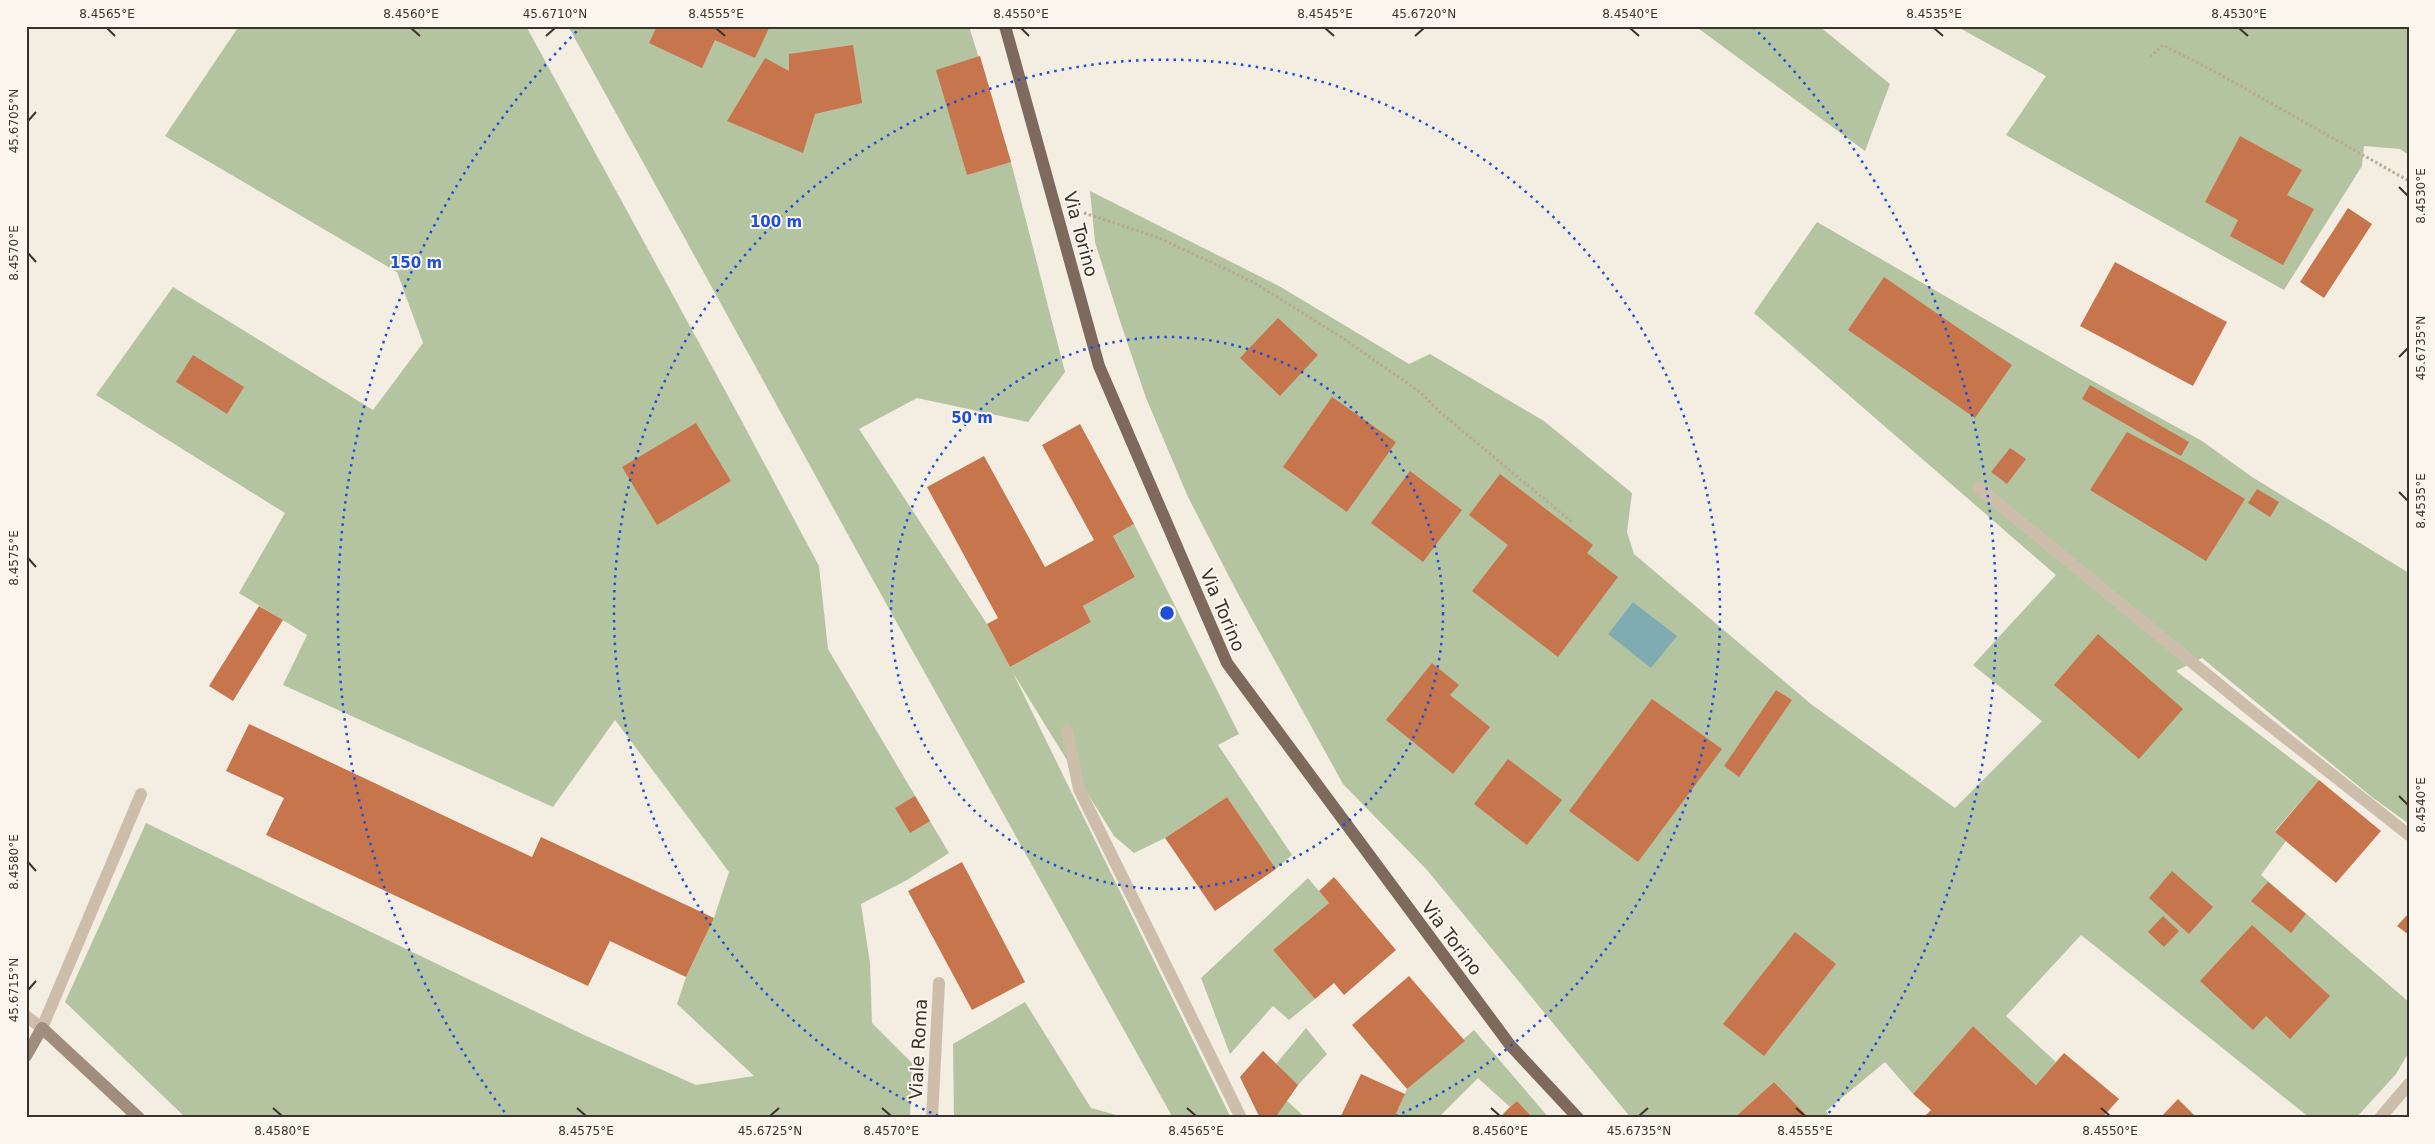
<svg xmlns="http://www.w3.org/2000/svg" width="2435" height="1144" font-family="'DejaVu Sans',sans-serif">
  <style>
    .green { fill: #b5c4a0 }
    .water { fill: #80abb1 }
    .building { fill: #c7754c }
    .lines { fill: none; stroke-linecap: round; stroke-linejoin: round }
    .path { stroke: #b9a896; stroke-width: 3; stroke-dasharray: 2.5 2.5; stroke-linecap: butt }
    .street { stroke: #cdbeac; stroke-width: 12 }
    .secondary { stroke: #a18d7d; stroke-width: 12 }
    .primary { stroke: #7d6a5c; stroke-width: 12 }
    .ticks { fill: none; stroke: #3b322b; stroke-width: 2 }
    .ring { fill: none; stroke: #1d4ed8; stroke-width: 2.5; stroke-dasharray: 2.5 5 }
    .labels { text-anchor: middle; dominant-baseline: central; stroke-width: 4; stroke-linejoin: round; paint-order: stroke }
    .street-label { font-size: 18px; fill: #3b322b; stroke: #fbf6ee }
    .centre { fill: #1d4ed8; stroke: #fbf6ee; stroke-width: 2.5 }
    .ring-label { font-size: 15px; text-anchor: middle; font-weight: bold; fill: #1d4ed8; stroke: #fbf6ee; stroke-width: 4; stroke-linejoin: round; paint-order: stroke }
    .neatline { fill: none; stroke: #3b322b; stroke-width: 2 }
    .ticks-label { font-size: 12px; text-anchor: middle; fill: #3b322b }
  </style>
  <rect width="100%" height="100%" fill="#f4ede1"/>
  <g class="green">
    <path d="M239 26H526L739 416 819 566 828 649 949 853 907 880 861 904 870 963 872 1023 912 1063 910 1118H186L65 1002 146 823 584 1035 696 1085 754 1076 677 1004 686 977 714 918 729 872 615 720 553 807 283 685 307 635 239 593 285 513 96 395 173 287 373 410 423 343 397 272 165 136Z"/>
    <path d="M568 26H969L1011 162 1065 372 1028 422 917 398 859 429 987 624 1010 667 1091 622 1083 606 1135 577 1113 536 1134 524 1239 734 1218 745 1292 855 1276 869 1227 797 1165 838 1134 853 1114 836 1013 673 1231 1118H1173L863 562Z"/>
    <path d="M1695 26H1819L1890 84 1865 151Z"/>
    <path d="M1956 26H2409V155L2400 149 2364 146 2362 166 2284 290 2006 135 2046 76Z"/>
    <path d="M1090 191 1279 286 1409 364 1430 354 1544 421 1632 493 1627 532 1634 554 1811 704 1955 808 2042 721 1973 665 2056 575 1754 313 1817 222 2080 374 2202 441 2252 477 2409 573V824L2372 797 2202 658 2176 671 2319 780 2275 831 2286 841 2261 875 2409 1002V1052L2396 1074 2356 1118H2310L2081 935 2006 1016 2056 1062 2036 1085 1973 1026 1913 1094 1885 1062 1826 1111 1830 1118H1809L1774 1082 1734 1118H1631L1427 870 1343 784 1237 592 1188 497 1146 398 1120 321 1095 242Z"/>
    <path d="M1308 878 1329 903 1273 950 1315 999 1289 1020 1273 1006 1230 1054 1201 978Z"/>
    <path d="M1025 1002 1091 1108 1127 1118H954L953 1044Z"/>
    <path d="M1306 1028 1327 1054 1298 1085 1287 1101 1306 1118H1260L1240 1077 1263 1051 1276 1064Z"/>
    <path d="M1474 1030 1549 1118H1533L1517 1101 1510 1107 1478 1078 1438 1118H1394L1407 1089Z"/>
  </g>
  <path class="water" d="M1633 602 1677 636 1651 668 1608 634Z"/>
  <g class="building">
    <path d="M657 26H770L755 58 715 40 702 68 649 43Z"/>
    <path d="M853 45 862 103 815 114 803 153 727 121 765 58 789 71V54Z"/>
    <path d="M980 56 1011 162 967 175 936 70Z"/>
    <path d="M2240 136 2302 170 2287 195 2314 209 2283 265 2230 236 2238 220 2205 202Z"/>
    <path d="M2348 208 2372 224 2324 298 2300 282Z"/>
    <path d="M2115 262 2227 322 2193 386 2080 326Z"/>
    <path d="M1884 277 2012 365 1975 418 1848 330Z"/>
    <path d="M1278 318 1318 355 1280 396 1240 358Z"/>
    <path d="M193 355 244 387 227 414 176 382Z"/>
    <path d="M2090 385 2189 442 2181 456 2082 399Z"/>
    <path d="M1332 397 1396 442 1347 512 1283 467Z"/>
    <path d="M696 423 731 481 657 525 622 467Z"/>
    <path d="M1080 424 1134 524 1113 536 1135 577 1083 606 1091 622 1010 667 987 624 998 618 927 487 984 456 1045 567 1094 540 1042 445Z"/>
    <path d="M2127 432 2186 463 2245 499 2206 561 2090 490Z"/>
    <path d="M2010 448 2026 459 2007 484 1991 472Z"/>
    <path d="M1410 471 1462 510 1423 562 1371 523Z"/>
    <path d="M1500 474 1593 545 1587 553 1618 577 1558 657 1472 591 1508 545 1469 515Z"/>
    <path d="M2257 489 2279 502 2270 517 2248 503Z"/>
    <path d="M259 606 283 620 233 701 209 686Z"/>
    <path d="M2098 634 2183 709 2139 759 2054 685Z"/>
    <path d="M1432 663 1459 685 1450 695 1490 727 1453 774 1386 720Z"/>
    <path d="M1776 690 1792 700 1739 777 1724 766Z"/>
    <path d="M1652 699 1722 749 1638 862 1569 811Z"/>
    <path d="M249 724 532 857 541 837 714 918 686 977 610 941 588 986 266 835 284 798 226 771Z"/>
    <path d="M1508 759 1562 800 1527 845 1474 804Z"/>
    <path d="M2319 780 2381 831 2336 883 2275 832Z"/>
    <path d="M915 796 930 821 910 833 895 808Z"/>
    <path d="M1227 797 1276 869 1215 911 1165 838Z"/>
    <path d="M962 862 1025 982 972 1010 908 891Z"/>
    <path d="M2172 871 2213 907 2189 934 2149 898Z"/>
    <path d="M1334 877 1396 950 1344 995 1334 983 1315 999 1273 950 1329 903 1319 891Z"/>
    <path d="M2268 882 2306 914 2291 933 2251 901Z"/>
    <path d="M2409 913V935L2397 926Z"/>
    <path d="M2163 916 2179 931 2164 947 2148 932Z"/>
    <path d="M2252 925 2330 996 2290 1039 2266 1016 2253 1030 2200 981Z"/>
    <path d="M1795 932 1836 964 1764 1056 1723 1024Z"/>
    <path d="M1409 976 1465 1041 1407 1089 1352 1025Z"/>
    <path d="M1973 1026 2036 1085 2064 1053 2119 1099 2102 1118H1923L1931 1110 1913 1094Z"/>
    <path d="M1263 1051 1298 1085 1275 1118H1260L1240 1077Z"/>
    <path d="M1361 1074 1405 1094 1394 1118H1340Z"/>
    <path d="M1774 1082 1809 1118H1734Z"/>
    <path d="M2178 1099 2197 1118H2160Z"/>
    <path d="M1517 1101 1533 1118H1499L1510 1107Z"/>
  </g>
  <g class="lines">
    <g class="path">
      <path d="M2150 57 2163 45 2221 75 2409 181"/>
      <path d="M1084 213 1157 237 1253 282 1344 339 1420 392 1441 413 1573 523"/>
    </g>
    <g class="street">
      <path d="M1979 488 2254 713 2409 835"/>
      <path d="M1067 731 1079 789 1241 1118"/>
      <path d="M26 1016 42 1028 141 794"/>
      <path d="M932 1118 939 983"/>
      <path d="M2380 1118 2409 1084"/>
    </g>
    <path class="secondary" d="M26 1056 42 1028 139 1118"/>
    <path class="primary" d="M1005 26 1099 366 1227 663 1510 1045 1578 1118"/>
  </g>
  <path class="ticks" d="M107 28 115 36M411 28 420 36M716 28 725 36M1021 28 1029 36M1325 28 1334 36M1630 28 1639 36M1934 28 1943 36M2239 28 2248 36M546 36 555 28M1415 36 1424 28M28 121 36 112M2399 187 2408 196M28 253 36 262M2399 357 2408 348M2399 492 2408 501M28 558 36 567M2399 796 2408 805M28 862 36 871M28 990 36 981M273 1108 282 1116M577 1108 586 1116M882 1108 891 1116M1187 1108 1196 1116M1491 1108 1500 1116M1796 1108 1805 1116M2101 1108 2110 1116M770 1116 779 1108M1639 1116 1648 1108"/>
  <g class="ring">
    <circle cx="1167" cy="613" r="276"/>
    <path d="M938 1116A553 553 0 1 1 1396 1116"/>
    <path d="M509 1118A829 829 0 0 1 581 27M1753 27A829 829 0 0 1 1825 1118"/>
  </g>
  <g class="labels">
    <g class="street-label">
      <text transform="translate(1081 234) rotate(75)">Via Torino</text>
      <text transform="translate(1223 610) rotate(67)">Via Torino</text>
      <text transform="translate(1452 938) rotate(53)">Via Torino</text>
      <text transform="translate(918 1049) rotate(-87)">Viale Roma</text>
    </g>
  </g>
  <circle cx="1167" cy="613" r="8" class="centre"/>
  <g class="ring-label">
    <text x="776" y="227">100 m</text>
    <text x="416" y="268">150 m</text>
    <text x="972" y="423">50 m</text>
  </g>
  <rect width="2435" height="1144" fill="none" stroke="#fbf6ee" stroke-width="55"/>
  <rect x="28" y="28" width="2380" height="1088" class="neatline"/>
  <g class="ticks-label">
    <text x="107" y="18">8.4565°E</text>
    <text x="411" y="18">8.4560°E</text>
    <text x="555" y="18">45.6710°N</text>
    <text x="716" y="18">8.4555°E</text>
    <text x="1021" y="18">8.4550°E</text>
    <text x="1325" y="18">8.4545°E</text>
    <text x="1424" y="18">45.6720°N</text>
    <text x="1630" y="18">8.4540°E</text>
    <text x="1934" y="18">8.4535°E</text>
    <text x="2239" y="18">8.4530°E</text>
    <text transform="translate(14 121) rotate(-90)" y="4">45.6705°N</text>
    <text transform="translate(2421 196) rotate(-90)" y="4">8.4530°E</text>
    <text transform="translate(14 253) rotate(-90)" y="4">8.4570°E</text>
    <text transform="translate(2421 348) rotate(-90)" y="4">45.6735°N</text>
    <text transform="translate(2421 501) rotate(-90)" y="4">8.4535°E</text>
    <text transform="translate(14 558) rotate(-90)" y="4">8.4575°E</text>
    <text transform="translate(2421 805) rotate(-90)" y="4">8.4540°E</text>
    <text transform="translate(14 862) rotate(-90)" y="4">8.4580°E</text>
    <text transform="translate(14 990) rotate(-90)" y="4">45.6715°N</text>
    <text x="282" y="1135">8.4580°E</text>
    <text x="586" y="1135">8.4575°E</text>
    <text x="770" y="1135">45.6725°N</text>
    <text x="891" y="1135">8.4570°E</text>
    <text x="1196" y="1135">8.4565°E</text>
    <text x="1500" y="1135">8.4560°E</text>
    <text x="1639" y="1135">45.6735°N</text>
    <text x="1805" y="1135">8.4555°E</text>
    <text x="2110" y="1135">8.4550°E</text>
  </g>
</svg>
